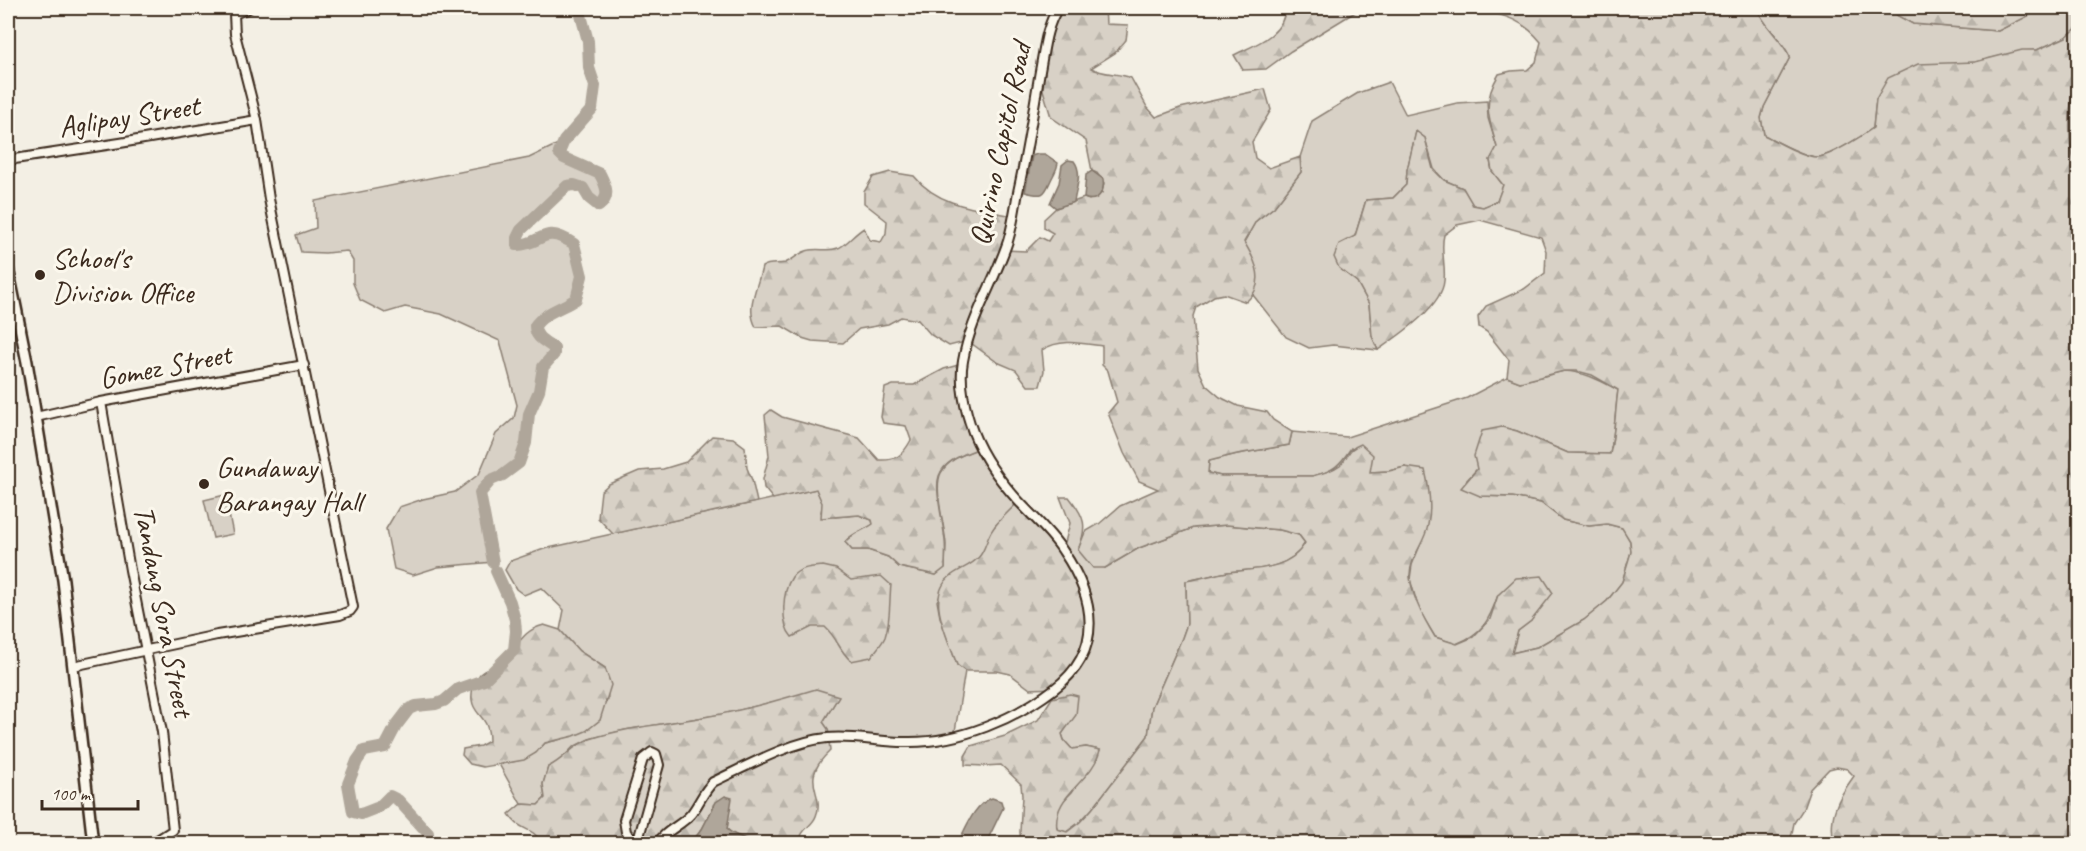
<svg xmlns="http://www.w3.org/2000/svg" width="2086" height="851" font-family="Caveat,sans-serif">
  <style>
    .green { fill: #d8d1c6; stroke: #8a7e72; stroke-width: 1.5 }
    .forest { fill: url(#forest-firs); stroke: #8a7e72; stroke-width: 1.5 }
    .water { fill: #afa69a; stroke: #817468; stroke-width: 1.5 }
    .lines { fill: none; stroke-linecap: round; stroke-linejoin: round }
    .river { stroke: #afa69a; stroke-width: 12 }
    .minor-casing { stroke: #3b2a1e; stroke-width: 12 }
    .major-casing { stroke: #3b2a1e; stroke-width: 14 }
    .minor { stroke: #fbf7ec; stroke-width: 8 }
    .major { stroke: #fbf7ec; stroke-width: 9 }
    .poi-dot { fill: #3b2a1e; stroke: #fbf7ec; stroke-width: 2 }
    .labels { text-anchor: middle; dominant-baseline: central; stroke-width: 6; stroke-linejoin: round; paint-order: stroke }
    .street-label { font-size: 30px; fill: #3b2a1e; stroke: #fbf7ec }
    .poi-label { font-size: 30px; fill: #3b2a1e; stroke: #fbf7ec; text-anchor: start }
  </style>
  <defs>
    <pattern id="forest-firs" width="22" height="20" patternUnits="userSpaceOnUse" patternTransform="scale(1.5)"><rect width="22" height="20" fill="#d8d1c6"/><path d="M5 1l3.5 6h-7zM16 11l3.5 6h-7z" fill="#bab4aa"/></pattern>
  </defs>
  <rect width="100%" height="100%" fill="#f3efe4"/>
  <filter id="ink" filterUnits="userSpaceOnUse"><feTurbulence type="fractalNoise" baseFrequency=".0167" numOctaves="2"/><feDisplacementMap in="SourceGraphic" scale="12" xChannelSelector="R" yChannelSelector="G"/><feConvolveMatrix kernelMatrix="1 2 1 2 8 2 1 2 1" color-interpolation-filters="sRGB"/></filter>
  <g filter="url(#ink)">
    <g class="green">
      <path d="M1757 8H1889L1898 16 1913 24 1998 31 2044 8H2078V27L2066 37 2037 50 2022 51 1975 62 1954 64 1876 99 1873 128C1862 136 1831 156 1818 157 1805 158 1776 141 1764 135L1761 118 1764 107 1790 57C1781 37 1763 26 1757 8Z"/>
      <path d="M2078 78V168C2065 145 2070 106 2074 80Z"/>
      <path d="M1389 82 1406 115 1457 103 1487 101 1488 118 1497 147 1490 160 1492 171 1503 185 1497 202 1483 207 1472 205 1463 188 1444 180 1434 169 1425 138 1416 132 1407 170 1406 185 1393 198 1366 200 1355 236 1340 268 1357 282 1369 304 1372 336 1378 350 1333 345 1309 348 1286 337 1253 295 1257 280 1244 242 1256 221 1274 207 1301 172 1300 157 1312 121 1358 93Z"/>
      <path d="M564 141 559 153 565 158 600 174C606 186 611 196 599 206L589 198 583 188 574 185 567 186 521 230 517 238 518 245C544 244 542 223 574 244L582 276 576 299C563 308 543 312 535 326 535 338 545 341 554 348V354L543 368 539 391 529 415 526 443 519 463 502 475 491 480 480 492 493 562 438 567 413 575 394 569 386 529 399 507 423 499 455 492 479 474 496 434 514 418 517 405 500 341 441 314 405 307 385 313 360 300 353 283V261L347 251 325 253 301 252 296 235 316 228 315 201 529 158Z"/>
      <path d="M1564 371C1585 372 1599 380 1618 390 1615 412 1615 433 1610 454L1568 453 1517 431 1502 427 1477 469 1466 481 1480 496 1513 497 1541 503 1563 520 1589 526 1607 524 1623 528 1630 541 1631 552 1622 582 1607 601 1584 620 1537 647 1511 653 1518 631 1531 621 1498 595C1489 621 1483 633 1456 644L1435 637 1419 610 1410 579 1412 565 1421 543 1405 467 1389 471 1370 472 1351 448C1340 465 1333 472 1312 476H1220L1208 473 1209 461 1237 454 1289 445 1292 432 1347 437 1467 398 1507 377 1520 382Z"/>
      <path d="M980 448 1019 501 995 526 983 552 977 560 963 570 952 575 937 601 940 617 957 665 965 671 954 737 914 743 830 738 828 729 823 722 838 697 772 702 723 714 625 730 589 739 573 747 559 762 548 767 543 784 545 798 538 805 521 804 499 764C521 761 530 760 545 743 566 739 583 733 600 720L602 709 608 699 605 668 579 651 560 630 564 610 541 588 524 595 516 589 505 570 510 561 544 549 816 489 823 503 821 512 835 517 859 515 872 520 873 524C863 531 852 533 845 542L852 550H868L888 557 899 567 936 575 945 568C945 560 946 552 946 544 945 527 933 488 941 473 949 458 965 454 980 448Z"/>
      <path d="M225 495 233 534 213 538 204 500Z"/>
      <path d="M1060 497H1069C1085 517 1088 526 1078 550L1105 568 1139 548 1193 528 1227 525 1280 530 1299 535 1305 543C1290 570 1255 569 1228 572 1214 574 1200 579 1186 581L1187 624 1182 638 1152 707 1148 736 1092 809 1080 822 1066 832 1057 829 1055 819 1060 804 1072 792 1100 750 1086 747 1072 749 1064 740 1062 734 1067 726 1053 698 1055 688 1063 550 1070 523Z"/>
    </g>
    <g class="forest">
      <path d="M1058 8H1105L1106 24 1128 25 1126 40 1115 53 1091 68C1104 75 1118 73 1131 78L1147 107 1156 117 1180 108 1265 89 1271 110 1252 142 1255 158 1269 168 1300 157 1301 172 1274 207 1256 221 1244 242C1256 261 1267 284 1246 302L1224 294 1214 296 1196 307 1193 316 1198 368 1206 385 1220 397 1238 406 1267 412 1273 420 1292 432 1289 445 1237 454 1209 461 1208 473 1221 476H1312C1321 474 1332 471 1340 465 1350 455 1346 450 1361 444L1373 455 1370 472 1389 471 1405 467 1425 470C1429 487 1432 507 1428 525 1425 543 1409 558 1410 577 1412 596 1425 621 1435 637L1457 644 1473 637 1490 619 1498 595 1516 578 1542 576 1553 593 1531 621 1518 631 1512 653 1537 647 1584 620 1607 601 1622 582 1631 552 1630 541 1622 528 1607 524 1589 526 1563 520 1541 503 1513 497 1480 496 1461 488 1477 469 1474 456 1482 431 1502 427 1517 431 1568 453 1610 454C1615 433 1615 412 1618 390L1592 375 1577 371H1564L1520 382 1507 377 1509 360 1487 332 1479 327 1478 317 1486 306 1524 289 1545 273 1546 251 1541 237 1480 220 1457 225 1444 235C1440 249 1446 265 1444 281 1442 307 1398 336 1378 350L1372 336 1369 304 1357 282 1339 268 1334 257 1339 244 1355 236 1366 200 1393 198 1406 185 1407 170 1416 131 1425 138 1433 169 1444 180 1463 188 1473 205 1483 207 1497 201 1503 185 1492 171 1490 160 1497 147C1488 117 1482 102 1499 74L1511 71 1527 70 1536 62 1541 42C1518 13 1492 13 1458 8H1757C1763 26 1781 38 1790 57L1764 107 1761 118 1764 135C1776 141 1805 158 1818 157 1831 156 1862 136 1873 128L1876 99 1888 78 1918 64 1975 62 2022 50H2037L2066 37 2078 27V78L2074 80C2070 106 2065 145 2078 168V843H1834C1828 816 1838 798 1854 776L1847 769 1837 767 1829 769 1810 789 1803 809 1794 823 1790 843 1128 844 1123 841 1111 844 1021 843 1020 832 1022 796 1021 784 1001 765 984 766 965 765V756L971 746 1005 736 1038 720 1052 698 1070 694 1078 696 1076 715 1062 734 1064 740 1072 749 1086 747 1100 750C1093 782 1052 794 1057 829L1067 832 1080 822 1092 809 1148 736 1152 707 1182 638 1187 624 1186 581C1200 579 1214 574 1228 572 1255 569 1290 570 1305 543L1299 535 1280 530 1227 525 1193 528 1139 548 1105 568H1093L1078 550 1085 532 1099 524 1120 506 1158 489 1139 481 1124 453 1108 413 1117 402 1108 371 1102 365V346C1081 343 1060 338 1042 350L1044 371 1040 386H1028L1016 370 997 362 968 341 949 346 931 335 918 320 901 317 888 324 859 329 843 343 812 341 802 338 782 326 756 327C745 307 758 287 762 267 770 262 776 265 785 263 794 260 800 251 810 250 820 248 828 252 838 248 845 246 855 233 864 228L870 240 881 242 886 233 887 221 864 203V192L873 177 890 172 914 176C938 206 977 209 1013 216L1005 250 1026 251 1040 237 1048 241 1053 233 1044 228V219L1056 208 1084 198 1089 200 1102 193 1104 183 1097 173 1092 171 1086 141 1051 117 1043 90 1045 43Z"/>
      <path d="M1285 8H1362L1291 51 1266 69 1243 70 1234 55C1254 45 1285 35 1285 8Z"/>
      <path d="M1889 8H2044L1998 31 1913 24 1898 16Z"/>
      <path d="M962 364 963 393 980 448C966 454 945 459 939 476 934 491 944 524 945 541 946 550 945 559 945 568L936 575 899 567 888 557 868 550H852L845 542C852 533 863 531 873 524L872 520 859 515 821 518 822 503 816 489 773 499 764 488 763 479 769 456 765 415 771 410 782 417 859 438 879 460C896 461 903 455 911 440L906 426 883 423 881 417 885 388 893 385H914L944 369Z"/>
      <path d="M712 436 733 438 745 447 747 468 752 480 757 502 613 534 598 518 601 491 609 484 639 471 663 469 686 462Z"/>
      <path d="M1019 501 1063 550 1090 614 1085 650 1055 688 1030 689 1010 674 997 671H965L957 665C949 639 923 596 952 575 961 568 971 566 979 557 985 550 986 541 991 532 997 521 1010 511 1019 501Z"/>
      <path d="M823 566 836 569 851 580 881 576 891 585C889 602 891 620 885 637 882 644 875 651 871 657L851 661C838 649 838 639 825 627H812L792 637C780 624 782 592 792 577 799 567 813 567 823 566Z"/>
      <path d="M544 625 560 630 579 651 605 668 611 685 600 720 586 731 574 736 545 743 536 753 524 760 483 767 470 764 462 755 463 749 480 746 489 741C489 714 474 717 472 700 471 692 474 681 480 674 485 669 494 668 500 664 518 650 519 631 544 625Z"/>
      <path d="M816 689 839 696 823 722 828 729 830 751C797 782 826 792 816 816 812 827 799 830 800 843H752C744 836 736 838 727 829L728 822 716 803 702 829 691 843H542C531 825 519 832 509 814L521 804 538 805 545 798 543 784 548 767C565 759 572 745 590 739 627 727 666 724 704 717 742 711 779 700 816 689Z"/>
    </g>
    <g class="water">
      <path d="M1037 154H1045L1058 163C1057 169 1056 170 1053 176 1044 193 1047 198 1025 192L1032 156Z"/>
      <path d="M1068 160 1074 161C1083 173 1076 188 1074 202L1056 208 1050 203 1059 183 1062 165Z"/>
      <path d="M1092 171 1103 179C1105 191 1098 204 1084 198L1086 175Z"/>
      <path d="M725 796 732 798 727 829C736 838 744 836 752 843H691L702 829 716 802Z"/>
      <path d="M992 798 1001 801 1003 808 986 843H958C966 828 974 804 992 798Z"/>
    </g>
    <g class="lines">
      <g class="river">
        <path d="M493 562 480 493 491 480 503 475 519 463 526 443 529 414 539 391 543 367 554 354V348C545 341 535 338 535 326 543 313 563 308 576 299L582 276 574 244C542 223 544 244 517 245V238L521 230 567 186 574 185 583 188 589 198 599 206C611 196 606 186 600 174L564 158 559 153 564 141 592 109 595 86 589 68 588 41 579 8"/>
        <path d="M424 844 428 839V833L398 800 390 796 379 807 361 814 353 812 348 784 357 761 364 751 385 747 396 726 409 709 416 706 436 704 444 701 458 689 484 680 514 650 516 631 515 620 510 602 496 571"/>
      </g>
      <defs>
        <g id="minor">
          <path d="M8 160 120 143 257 120"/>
          <path d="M101 402 130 570 162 732 173 830 151 844"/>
          <path d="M36 417 101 402 304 365"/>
          <path d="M73 666 217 635 340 615 350 611 353 607 269 199 257 120 235 34 234 14 249 8"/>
          <path d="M636 844 626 832 624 820 643 759 652 752 656 754 659 765 637 844"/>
          <path d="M657 844C665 830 681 826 691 814 699 804 703 792 713 782 745 767 792 741 827 738 854 735 882 743 910 742 960 742 1015 719 1054 689 1105 650 1095 598 1063 551 1054 537 1042 525 1030 513 1007 490 985 463 973 432 965 411 959 383 963 361 970 319 995 281 1008 241 1013 225 1015 208 1018 192 1027 152 1033 112 1040 71 1044 50 1046 26 1058 8"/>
        </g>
        <path id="major" d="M8 268 27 362 63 580 93 844"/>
      </defs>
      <use href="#minor" class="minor-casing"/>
      <use href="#major" class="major-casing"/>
      <use href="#minor" class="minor"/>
      <use href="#major" class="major"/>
    </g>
  </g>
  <g class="poi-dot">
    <circle cx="40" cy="275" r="6"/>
    <circle cx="204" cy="484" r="6"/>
  </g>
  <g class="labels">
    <g class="street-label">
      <text transform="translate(129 116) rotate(-9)">Aglipay Street</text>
      <text transform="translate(1000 144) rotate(-78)">Quirino Capitol Road</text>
      <text transform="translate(165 366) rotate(-11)">Gomez Street</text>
      <text transform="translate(164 611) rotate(79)">Tandang Sora Street</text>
    </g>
    <g class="poi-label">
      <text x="52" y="258">School's<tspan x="52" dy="34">Division Office</tspan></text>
      <text x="216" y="467">Gundaway<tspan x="216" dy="34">Barangay Hall</tspan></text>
    </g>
  </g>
  <rect width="2086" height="851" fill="none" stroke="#fbf7ec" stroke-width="30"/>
  <rect x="15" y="15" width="2056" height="821" fill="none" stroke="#3b2a1e" stroke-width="2" filter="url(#ink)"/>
  <path d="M42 800v9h96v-9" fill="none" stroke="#3b2a1e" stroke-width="3"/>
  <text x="51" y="800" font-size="18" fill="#3b2a1e" stroke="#fbf7ec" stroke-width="4.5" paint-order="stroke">100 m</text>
</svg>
